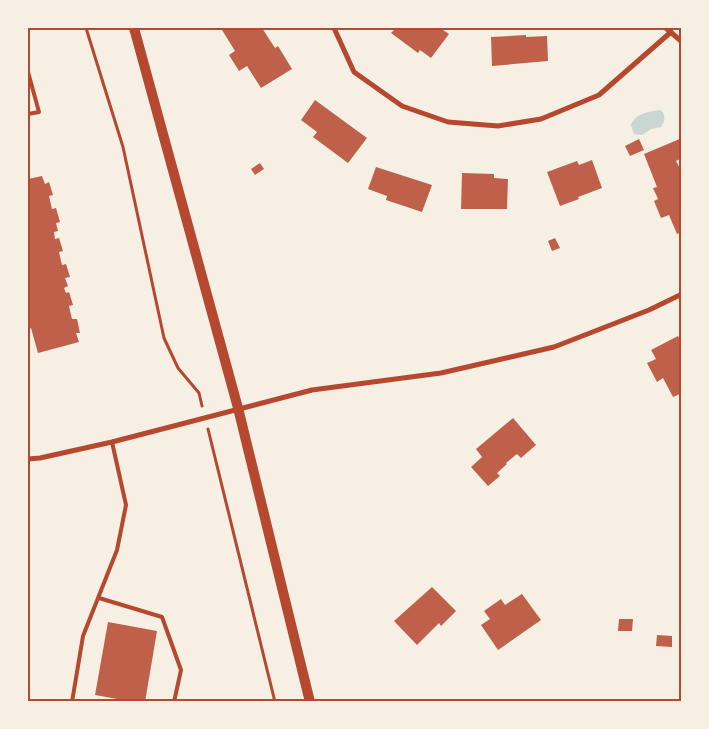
<svg xmlns="http://www.w3.org/2000/svg" width="709" height="729" font-family="Overpass,sans-serif">
  <style>
    .water { fill: #c9d6d2 }
    .building { fill: #bf614a }
    .lines { fill: none; stroke-linecap: round; stroke-linejoin: round }
    .path { stroke: #b5482f; stroke-width: 3 }
    .service { stroke: #b5482f; stroke-width: 4 }
    .minor { stroke: #b5482f; stroke-width: 5 }
    .secondary { stroke: #b5482f; stroke-width: 10 }
    .neatline { fill: none; stroke: #b5482f; stroke-width: 2 }
  </style>
  <rect width="100%" height="100%" fill="#f6efe4"/>
  <path class="water" d="M661 110C666 116 665 121 661 127L651 129 642 135 634 134 631 125C635 114 649 111 661 110Z"/>
  <g class="building">
    <path d="M227 28H262L275 48 278 46 292 69 261 88 247 66 239 71 229 55 235 51 222 30Z"/>
    <path d="M396 28H440L449 34 431 58 420 50 418 53 391 33Z"/>
    <path d="M526 35V37L547 36 548 61 492 66 491 37Z"/>
    <path d="M315 100 367 138 348 163 313 137 317 132 301 120Z"/>
    <path d="M682 138V158L676 161 682 172V232L677 234 669 215 661 218 654 201 658 199 653 188 657 187 644 154Z"/>
    <path d="M639 139 644 150 630 156 625 146Z"/>
    <path d="M592 160 602 188 578 197 579 199 560 206 547 172 577 161 579 165Z"/>
    <path d="M260 163 264 169 255 175 251 169Z"/>
    <path d="M376 167 432 185 422 212 386 200 387 196 368 189Z"/>
    <path d="M462 173 494 174V178L508 179 507 209H461Z"/>
    <path d="M42 176 45 184 49 182 53 195 49 196 52 209 56 208 60 222 56 223 58 231 54 232 55 239 59 238 63 251 59 252 62 265 66 264 70 277 65 278 68 286 64 288 66 293 69 292 73 305 69 306 72 319H77L80 333H76L79 342 38 353 31 328 28 330V179Z"/>
    <path d="M555 238 560 248 552 251 548 241Z"/>
    <path d="M678 336 682 342V393L673 397 663 378 657 382 647 363 656 359 651 350Z"/>
    <path d="M513 418 536 445 521 458 517 454 506 463 507 464 497 473 500 476 488 486 471 467 482 457 476 449Z"/>
    <path d="M432 587 456 611 441 626 439 623 417 645 394 621Z"/>
    <path d="M522 594 541 620 498 650 481 625 490 619 484 611 501 599 505 605Z"/>
    <path d="M619 619H633L632 631H618Z"/>
    <path d="M108 622 157 631 145 702H134L95 695Z"/>
    <path d="M657 635 672 636V647L656 646Z"/>
  </g>
  <g class="lines">
    <g class="path">
      <path d="M86 28 123 147 164 338 178 368 199 393 202 406"/>
      <path d="M208 429 275 702"/>
    </g>
    <g class="service">
      <path d="M28 72 39 112 28 114"/>
      <path d="M99 598 162 617 181 670 174 702"/>
      <path d="M72 702 83 636 117 550 126 505 112 442"/>
    </g>
    <g class="minor">
      <path d="M334 28 354 72 402 106 448 122 498 126 541 119 599 95 671 32"/>
      <path d="M666 28 682 42"/>
      <path d="M28 459 40 458 112 442 312 390 441 373 554 347 649 310 682 294"/>
    </g>
    <path class="secondary" d="M134 28 238 408 310 702"/>
  </g>
  <rect width="709" height="729" fill="none" stroke="#f6efe4" stroke-width="58"/>
  <rect x="29" y="29" width="651" height="671" class="neatline"/>
</svg>
